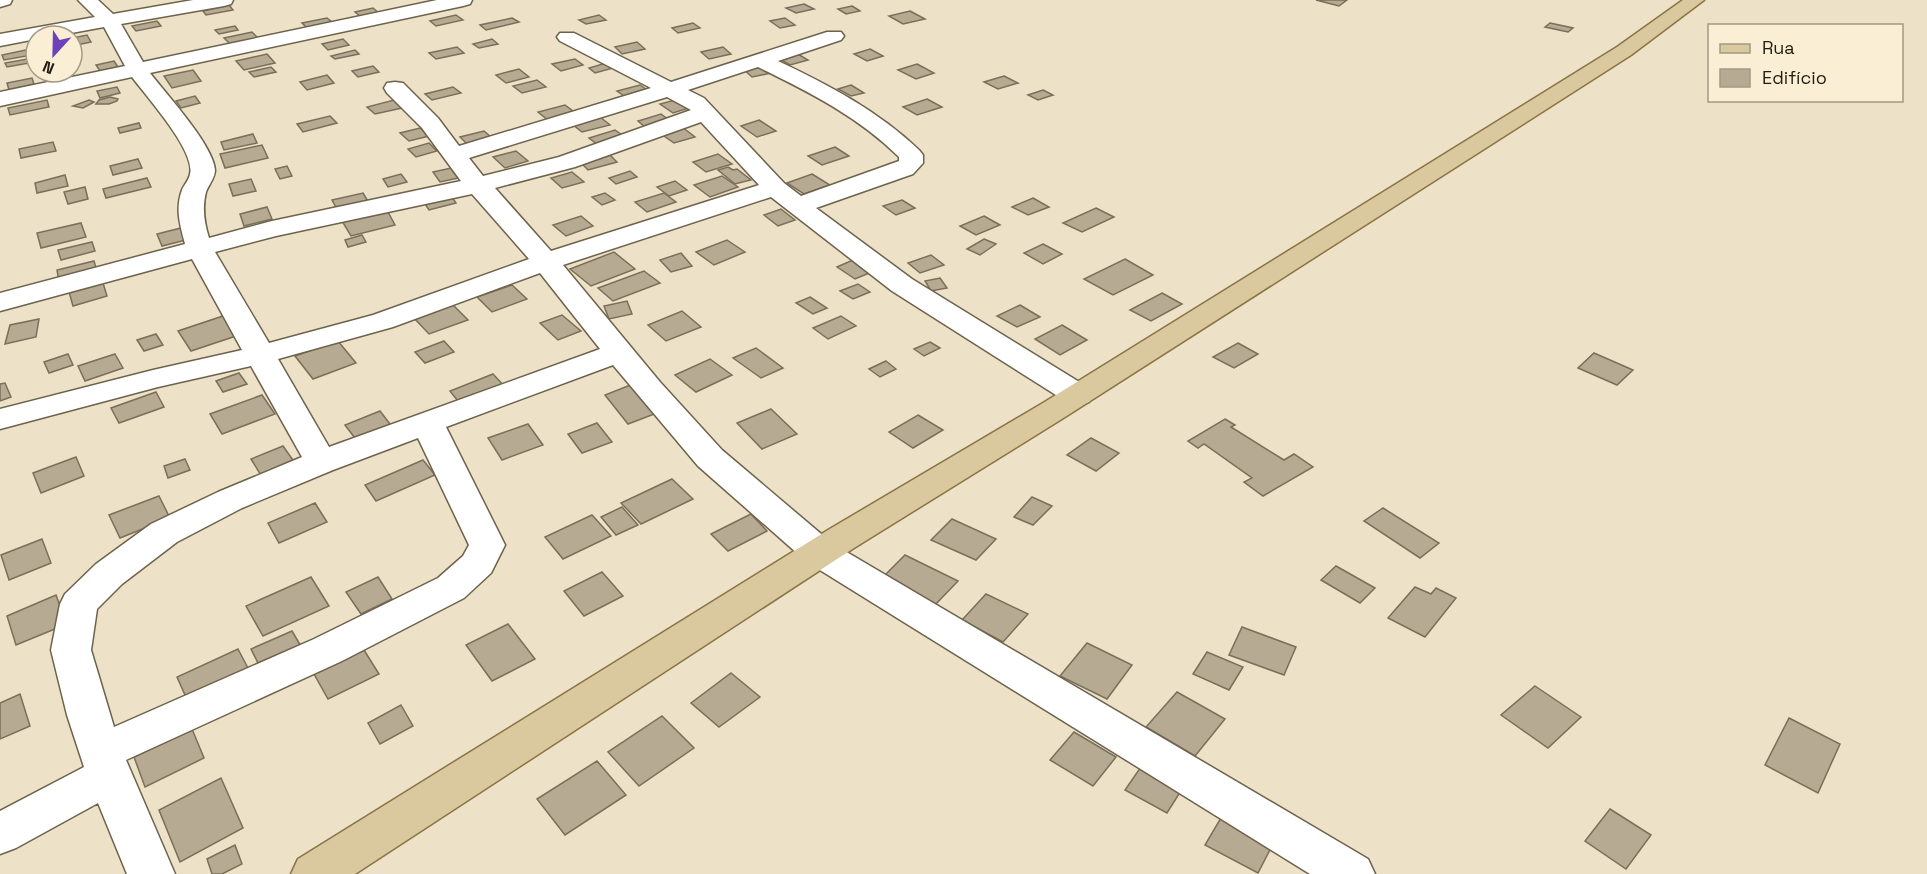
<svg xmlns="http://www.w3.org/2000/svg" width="1927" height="874" font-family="'Space Grotesk',sans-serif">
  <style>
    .building { fill: #b6aa92; stroke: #7a6f59; stroke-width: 1.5 }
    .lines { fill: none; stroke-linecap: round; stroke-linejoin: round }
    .minor-casing { stroke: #6d634c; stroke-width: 3 }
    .major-casing { stroke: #897443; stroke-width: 3 }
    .minor { fill: #fff; fill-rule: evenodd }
    .major { fill: #dac89e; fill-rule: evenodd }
  </style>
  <rect width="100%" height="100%" fill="#ede1c7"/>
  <g class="building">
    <path d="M1316 0H1347L1339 6Z"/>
    <path d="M804 4 814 9 796 13 786 8Z"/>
    <path d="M229 5 233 10 206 15 203 11Z"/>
    <path d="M852 6 860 11 846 14 838 9Z"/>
    <path d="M373 8 379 13 361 17 355 12Z"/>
    <path d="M910 11 925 19 903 24 889 16Z"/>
    <path d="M456 15 463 20 436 26 430 21Z"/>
    <path d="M599 15 606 20 586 24 579 20Z"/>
    <path d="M327 18 332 22 307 28 302 23Z"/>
    <path d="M512 18 519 22 486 30 480 25Z"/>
    <path d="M785 18 795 25 780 28 770 21Z"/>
    <path d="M157 21 161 26 136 31 132 26Z"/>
    <path d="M693 23 700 28 678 33 672 28Z"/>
    <path d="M1550 23 1573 28 1568 32 1545 27Z"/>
    <path d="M235 26 238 30 219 34 215 30Z"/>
    <path d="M252 32 258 38 230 44 224 38Z"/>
    <path d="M87 35 91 42 72 46V38Z"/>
    <path d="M343 39 349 45 328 50 322 44Z"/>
    <path d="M492 39 498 44 479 48 473 44Z"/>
    <path d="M637 42 645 49 622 54 615 47Z"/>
    <path d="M457 47 464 53 436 59 429 53Z"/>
    <path d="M723 47 731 54 709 59 701 52Z"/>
    <path d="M30 49 32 55 4 60 2 55Z"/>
    <path d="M870 49 883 56 867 61 854 54Z"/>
    <path d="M355 50 359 54 335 59 331 56Z"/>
    <path d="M796 53 808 60 790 65 778 58Z"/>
    <path d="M267 54 275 63 244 70 236 61Z"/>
    <path d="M33 58 35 62 7 67 5 63Z"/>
    <path d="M575 59 583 65 561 71 552 64Z"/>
    <path d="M114 61 118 67 100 71 96 65Z"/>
    <path d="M606 63 613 68 595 73 589 68Z"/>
    <path d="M767 63 776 72 752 77 742 68Z"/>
    <path d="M917 64 934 73 916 79 898 70Z"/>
    <path d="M373 66 379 72 358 77 352 71Z"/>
    <path d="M271 67 276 72 254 77 249 72Z"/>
    <path d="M519 69 529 77 506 83 496 75Z"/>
    <path d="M193 70 201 81 172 88 164 76Z"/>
    <path d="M51 72H66L68 75 47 79 45 73Z"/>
    <path d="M327 75 334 83 307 90 300 82Z"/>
    <path d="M1004 76 1018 83 998 89 984 82Z"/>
    <path d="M32 78 34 84 9 90 7 83Z"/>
    <path d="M537 80 546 87 522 93 513 86Z"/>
    <path d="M640 85 650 92 627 98 617 91Z"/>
    <path d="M851 85 864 93 851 96 838 89Z"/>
    <path d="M117 87 120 93 100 98 97 91Z"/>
    <path d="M453 87 461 93 432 100 425 94Z"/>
    <path d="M1043 90 1053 95 1038 100 1028 95Z"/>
    <path d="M195 96 200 103 181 108 176 101Z"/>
    <path d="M110 97 118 99 117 101 109 104H96L99 100Z"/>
    <path d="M679 99 692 107 673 113 660 104Z"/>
    <path d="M927 99 942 107 917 115 903 107Z"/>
    <path d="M47 100 49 107 10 115 8 108Z"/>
    <path d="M89 100 94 102 83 108 73 106Z"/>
    <path d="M394 100 402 108 375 114 367 107Z"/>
    <path d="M565 105 577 114 549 121 538 112Z"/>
    <path d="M661 114 669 120 645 127 638 121Z"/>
    <path d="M330 116 337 123 303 132 297 124Z"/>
    <path d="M600 117 610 125 582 132 572 124Z"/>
    <path d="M759 120 776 131 757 137 741 126Z"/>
    <path d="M139 123 141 128 120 133 118 128Z"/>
    <path d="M682 127 695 137 674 143 661 134Z"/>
    <path d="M420 128 429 136 409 141 400 133Z"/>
    <path d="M615 130 625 137 598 145 589 138Z"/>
    <path d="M484 131 492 138 468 145 460 137Z"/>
    <path d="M253 134 257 143 224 150 221 142Z"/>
    <path d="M53 142 56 151 21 158 19 149Z"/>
    <path d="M429 143 437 151 416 157 408 149Z"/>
    <path d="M262 145 268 158 225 168 220 154Z"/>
    <path d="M835 147 849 156 822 165 808 156Z"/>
    <path d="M516 151 528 161 505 168 493 157Z"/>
    <path d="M718 154 732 164 706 172 693 162Z"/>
    <path d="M610 155 617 162 588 170 581 163Z"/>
    <path d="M138 159 142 168 113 175 110 166Z"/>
    <path d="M287 166 292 176 280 179 275 169Z"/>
    <path d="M728 167 733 170 737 169 751 180 735 184 718 170Z"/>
    <path d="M451 168 458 178 440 182 433 172Z"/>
    <path d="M630 171 637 177 616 184 609 178Z"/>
    <path d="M572 172 584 182 562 188 551 178Z"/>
    <path d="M401 174 407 182 388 187 383 179Z"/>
    <path d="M812 174 830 185 804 194 787 183Z"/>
    <path d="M65 175 68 186 37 193 35 183Z"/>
    <path d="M722 176 738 187 710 197 694 185Z"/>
    <path d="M147 178 151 187 106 198 103 189Z"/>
    <path d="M251 179 256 191 233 196 229 184Z"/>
    <path d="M675 181 687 190 669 196 657 187Z"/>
    <path d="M85 187 88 199 68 204 64 192Z"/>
    <path d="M363 193 369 203 338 211 332 200Z"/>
    <path d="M605 193 615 200 602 205 592 197Z"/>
    <path d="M664 193 676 202 647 212 635 202Z"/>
    <path d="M450 194 456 203 429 210 423 201Z"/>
    <path d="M1033 198 1049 207 1028 215 1012 207Z"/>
    <path d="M902 200 915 208 896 215 883 206Z"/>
    <path d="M267 207 272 219 244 226 240 214Z"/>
    <path d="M1096 208 1114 217 1082 232 1063 223Z"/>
    <path d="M781 209 795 220 778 226 764 215Z"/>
    <path d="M387 210 395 225 351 236 342 221Z"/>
    <path d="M581 216 593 226 566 236 553 225Z"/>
    <path d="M984 216 1000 225 976 235 960 226Z"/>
    <path d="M81 223 86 237 41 248 37 233Z"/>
    <path d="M181 228 186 240 162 246 157 234Z"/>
    <path d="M362 235 366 242 348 247 345 240Z"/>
    <path d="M984 239 996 244 980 255 967 249Z"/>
    <path d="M727 240 745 252 714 265 696 252Z"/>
    <path d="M92 242 95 251 61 260 58 250Z"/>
    <path d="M1043 244 1062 254 1043 264 1024 253Z"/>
    <path d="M614 252 635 269 591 286 570 269Z"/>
    <path d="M681 253 692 266 671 272 660 260Z"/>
    <path d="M931 255 944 265 920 273 908 263Z"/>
    <path d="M855 259 874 271 855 279 837 267Z"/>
    <path d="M1125 259 1153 275 1113 295 1084 279Z"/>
    <path d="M94 261 97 271 59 282 57 270Z"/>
    <path d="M644 271 660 283 613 301 598 288Z"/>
    <path d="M940 278 947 288 931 291 925 281Z"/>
    <path d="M103 283 107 296 73 306 69 292Z"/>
    <path d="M858 284 870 292 853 299 840 291Z"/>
    <path d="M512 285 527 299 492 312 477 297Z"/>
    <path d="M1162 293 1182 304 1151 321 1130 310Z"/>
    <path d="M810 297 827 308 813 314 796 303Z"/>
    <path d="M627 301 632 314 609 319 604 306Z"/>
    <path d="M452 304 468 320 429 334 413 317Z"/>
    <path d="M1020 305 1040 317 1017 327 997 316Z"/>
    <path d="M682 311 701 327 666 341 648 325Z"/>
    <path d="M562 315 581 331 558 340 540 323Z"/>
    <path d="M223 316 236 336 191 351 178 331Z"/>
    <path d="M841 316 856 326 828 339 813 328Z"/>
    <path d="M39 319 36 337 5 344 10 325Z"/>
    <path d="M1062 325 1087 340 1060 355 1035 339Z"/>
    <path d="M156 334 163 345 144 351 137 340Z"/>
    <path d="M338 341 356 363 313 379 295 356Z"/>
    <path d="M444 341 454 352 425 363 415 352Z"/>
    <path d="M930 342 940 348 924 356 914 349Z"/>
    <path d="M1238 343 1258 354 1234 368 1213 357Z"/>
    <path d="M756 348 783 368 761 378 733 358Z"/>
    <path d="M1594 353 1633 370 1617 385 1578 368Z"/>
    <path d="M68 354 73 365 49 373 44 362Z"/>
    <path d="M115 354 123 368 85 381 78 366Z"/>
    <path d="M710 359 732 375 696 392 675 375Z"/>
    <path d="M886 361 896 369 880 377 869 369Z"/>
    <path d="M239 373 247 384 223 392 216 381Z"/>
    <path d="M493 374 506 388 462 406 450 391Z"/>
    <path d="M5 383 11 397 0 401V384Z"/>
    <path d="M633 384 657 413 628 424 605 395Z"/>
    <path d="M156 392 164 407 119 423 111 408Z"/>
    <path d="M262 395 275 414 222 434 210 414Z"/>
    <path d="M771 409 797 434 762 449 737 423Z"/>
    <path d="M380 411 393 428 358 442 345 425Z"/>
    <path d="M918 415 943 430 913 448 889 432Z"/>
    <path d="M1225 419 1235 425 1231 427 1284 460 1294 454 1313 467 1263 496 1244 482 1252 478 1204 444 1198 448 1188 441Z"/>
    <path d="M597 423 612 442 582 453 568 434Z"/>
    <path d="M528 424 543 445 502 460 488 438Z"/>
    <path d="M1091 438 1119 453 1096 471 1067 455Z"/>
    <path d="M283 446 295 463 262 477 251 459Z"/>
    <path d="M76 457 84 476 41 493 33 473Z"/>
    <path d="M185 459 190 470 168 478 164 466Z"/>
    <path d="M423 460 435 475 376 501 365 485Z"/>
    <path d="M672 479 693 499 641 524 621 503Z"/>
    <path d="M159 496 170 518 120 538 109 515Z"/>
    <path d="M1032 497 1052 506 1033 525 1014 517Z"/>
    <path d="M315 503 327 522 279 543 268 523Z"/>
    <path d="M622 507 638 525 616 535 601 517Z"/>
    <path d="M1383 508 1439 543 1420 558 1364 521Z"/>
    <path d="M751 514 767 531 728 551 711 534Z"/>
    <path d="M592 515 611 536 563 559 545 537Z"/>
    <path d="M952 519 996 539 976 560 931 540Z"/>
    <path d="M42 539 51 563 9 580 1 555Z"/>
    <path d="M905 555 958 581 933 607 880 580Z"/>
    <path d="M1336 566 1375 588 1360 603 1321 580Z"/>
    <path d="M602 572 623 596 584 616 564 591Z"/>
    <path d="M311 577 329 606 263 636 246 606Z"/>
    <path d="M378 577 392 599 361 614 346 592Z"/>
    <path d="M1415 587 1431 594 1436 588 1456 598 1425 637 1388 618Z"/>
    <path d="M986 594 1028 614 1003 642 962 620Z"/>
    <path d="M56 595 67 624 16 645 7 616Z"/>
    <path d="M508 624 535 659 492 681 466 645Z"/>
    <path d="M1242 627 1296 647 1284 675 1229 655Z"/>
    <path d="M292 631 302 648 260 667 251 649Z"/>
    <path d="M1087 643 1132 665 1107 699 1060 676Z"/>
    <path d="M238 649 251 674 189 704 177 677Z"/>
    <path d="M364 650 379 674 328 699 314 674Z"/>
    <path d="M1207 652 1243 667 1229 690 1193 674Z"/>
    <path d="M731 673 760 697 719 727 691 703Z"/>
    <path d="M1535 686 1581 717 1548 748 1501 715Z"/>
    <path d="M1177 692 1225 719 1195 756 1146 727Z"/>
    <path d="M20 694 30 726 0 739V703Z"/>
    <path d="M401 705 413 726 380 744 368 723Z"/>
    <path d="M662 716 694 748 639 786 608 752Z"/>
    <path d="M1789 718 1840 744 1818 793 1765 765Z"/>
    <path d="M192 729 204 758 145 787 134 757Z"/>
    <path d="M1074 732 1116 757 1093 786 1050 760Z"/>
    <path d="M597 761 626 795 565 835 537 799Z"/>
    <path d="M1143 764 1184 786 1167 813 1125 790Z"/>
    <path d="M221 778 243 828 180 862 159 810Z"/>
    <path d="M1610 809 1651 835 1626 869 1585 841Z"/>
    <path d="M1225 811 1276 838 1258 873 1205 845Z"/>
    <path d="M235 845 242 864 222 874H212L207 859Z"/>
  </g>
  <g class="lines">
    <defs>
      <g id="minor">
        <path d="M0 0H12L10 4 0 7Z"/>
        <path d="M78 0H98L113 14 193 0H233L231 4 224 6 121 24 143 62 437 0H472L470 4 463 6 150 73C167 95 213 145 215 170 215 178 209 184 206 192 202 208 204 222 209 238L272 221 461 181 422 128 387 93 384 88 387 83 395 82 403 83 438 118 459 146 651 88 560 41 557 37 560 33H574L671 82 827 32H841L844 36 841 40 778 61C829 85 878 111 919 150L923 155V163L913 174 816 208 912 279 1089 388 1094 395 1089 402 1078 405 1067 402 892 291 771 197 563 265 660 382 722 450 833 544 1368 859 1375 874H1310L807 562 698 466 613 365 446 427 505 545 491 573 464 598 342 661 126 760 175 874H127L98 803 16 848 0 854V811L84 767 67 715 51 650 60 604 65 594 96 564 151 524 218 492 302 457 251 366 158 387 0 429V409L153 370 242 350 192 259 0 311V293L185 244C180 225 175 209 182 190 184 185 189 180 190 174 196 151 146 96 132 77L0 106V92L125 66 104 27 55 36H36V39L0 46V34L95 17ZM758 67C809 92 859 117 899 157V161L801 196 784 183 704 98 688 90ZM667 97 691 110 559 157 483 176 469 158ZM701 122 759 185 551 251 495 188 575 167ZM472 194 529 259 373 315 269 343 215 252 276 236ZM540 273 600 349 329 447 278 359 393 327ZM418 438 469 545 463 556 438 578 314 639 114 727 91 650 97 609 122 584 177 542 242 508 333 470Z"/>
      </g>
      <path id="major" d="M1683 0H1704L1631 55 1065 417 854 548 355 874H291L298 859 828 530 1043 403 1617 47Z"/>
    </defs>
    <use href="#minor" class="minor-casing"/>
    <use href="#major" class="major-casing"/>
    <use href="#minor" class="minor"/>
    <use href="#major" class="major"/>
  </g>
  <rect x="1708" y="24" width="195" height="78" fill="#faeed4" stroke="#a39a86" stroke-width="1.5"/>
  <rect x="1720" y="44" width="30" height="9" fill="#dac89e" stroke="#a39a86" stroke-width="1.5"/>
  <text x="1762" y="54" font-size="18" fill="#201c12">Rua</text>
  <rect x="1720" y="69" width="30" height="18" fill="#b6aa92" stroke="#a39a86" stroke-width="1.5"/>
  <text x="1762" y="84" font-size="18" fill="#201c12">Edifício</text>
  <g transform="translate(54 54) rotate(202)"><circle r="28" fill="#faeed4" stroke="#a39a86" stroke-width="1.5"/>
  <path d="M0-4.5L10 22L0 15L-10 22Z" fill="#6c41b9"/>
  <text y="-9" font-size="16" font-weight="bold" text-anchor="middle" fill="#201c12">N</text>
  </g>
</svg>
